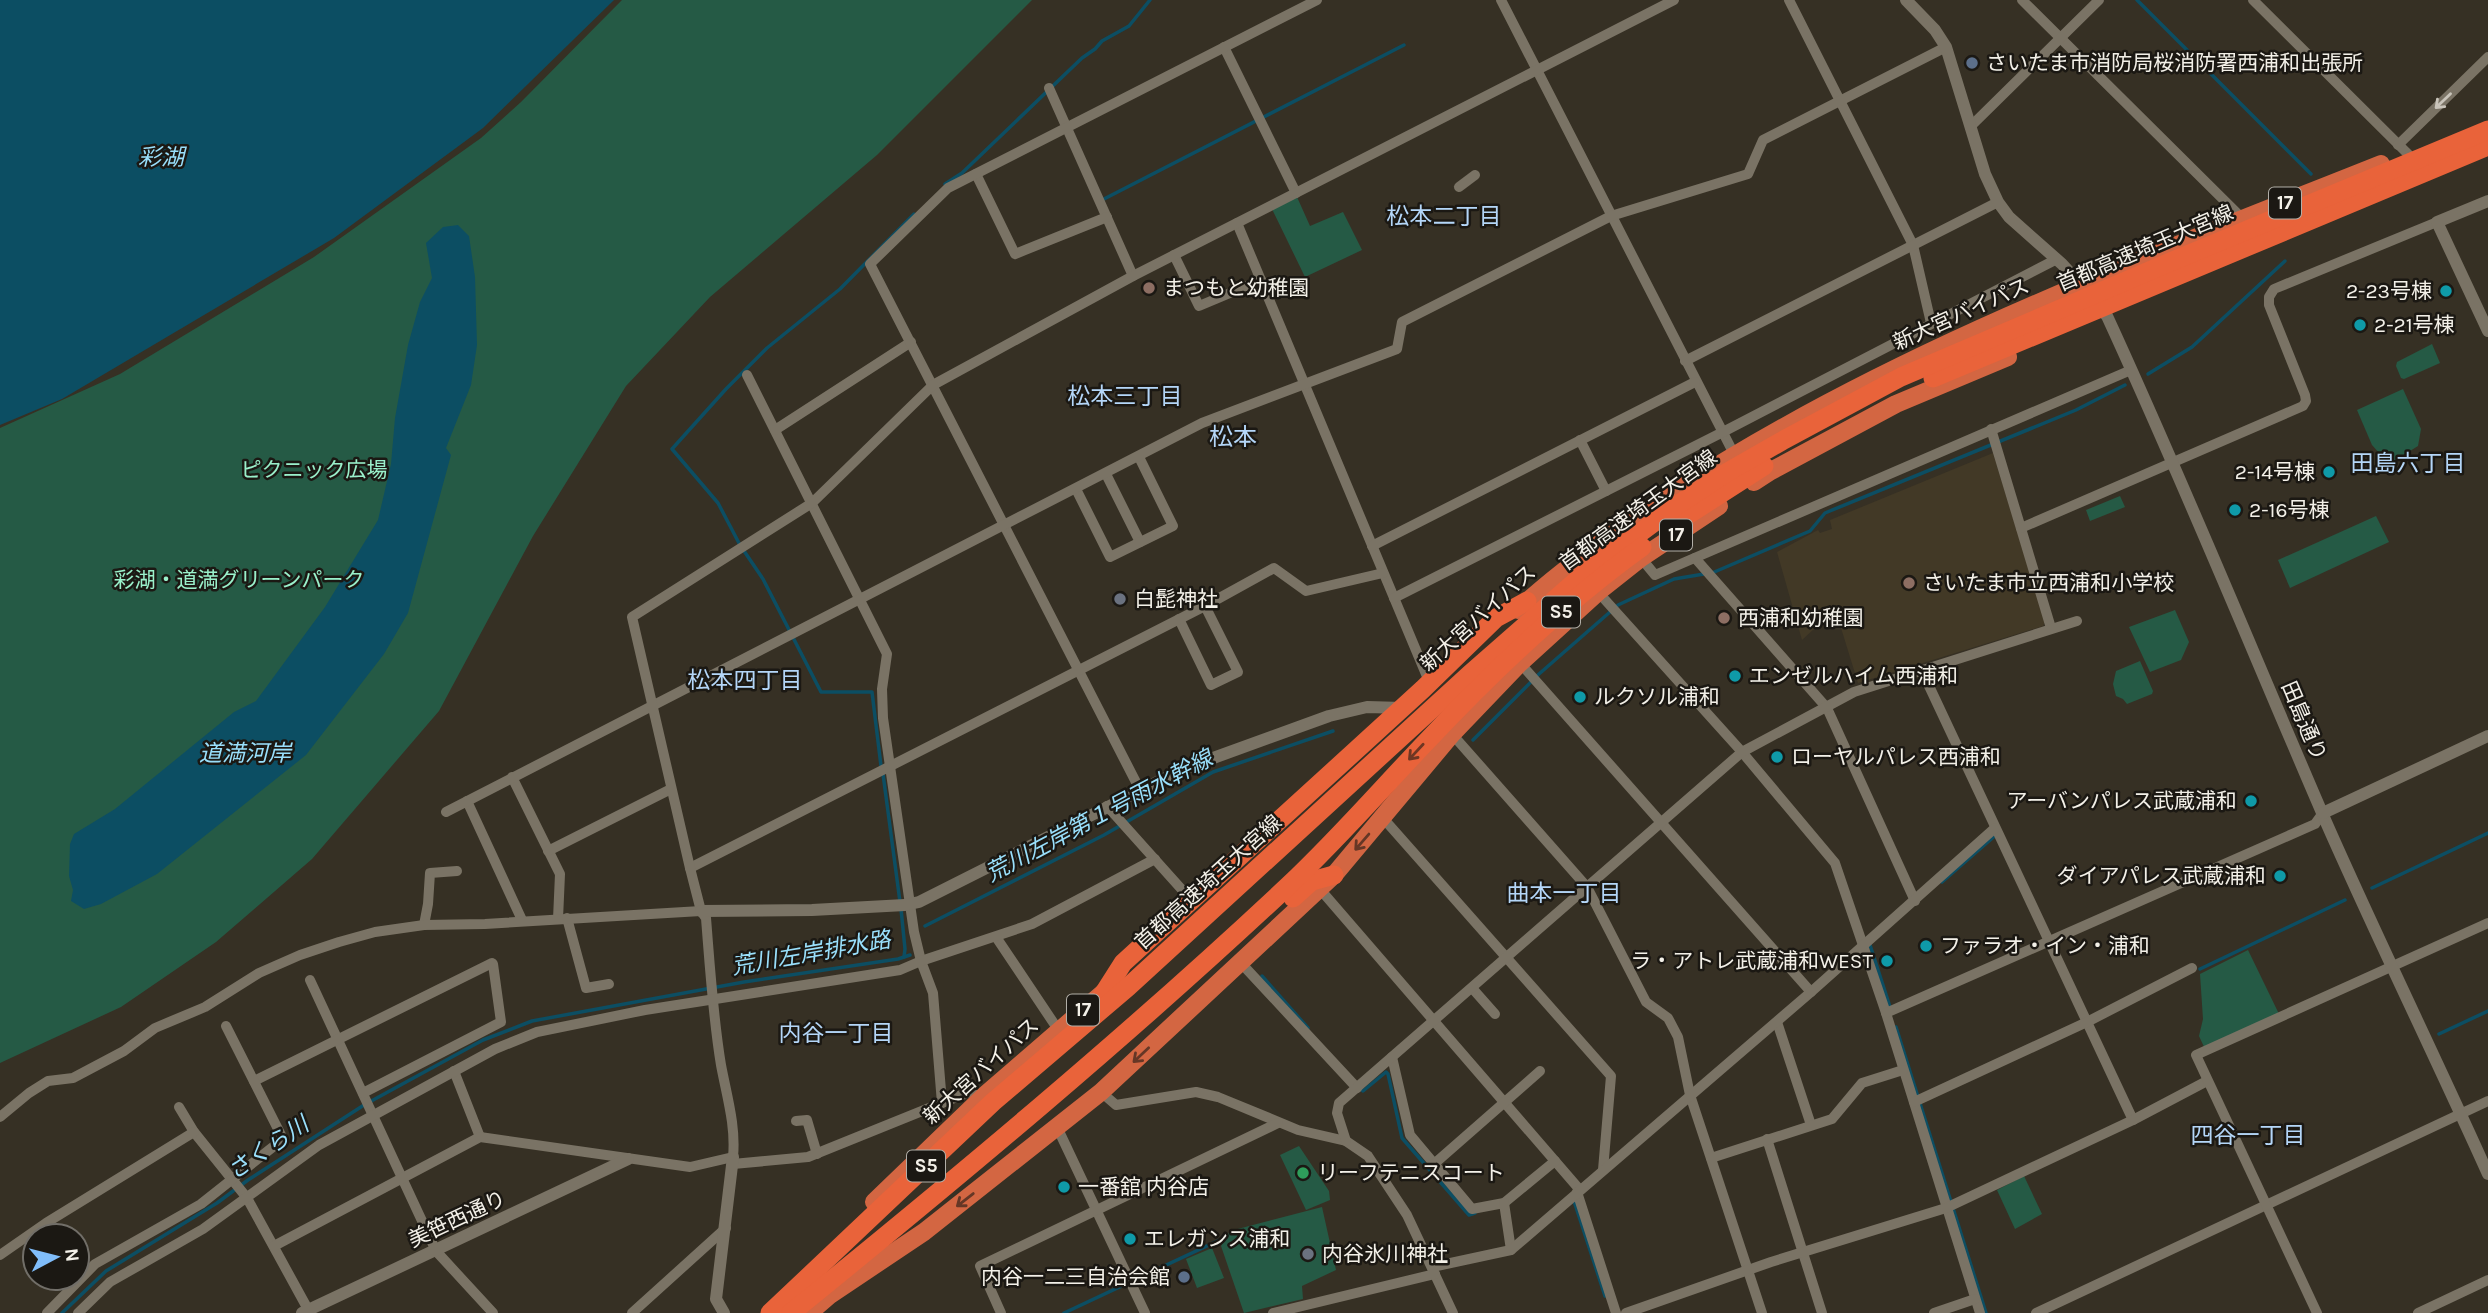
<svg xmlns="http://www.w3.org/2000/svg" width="2488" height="1313" font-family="Karla,'Noto Sans JP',sans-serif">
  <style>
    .built { fill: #423926 }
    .green { fill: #255a45 }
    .water { fill: #0c4e63 }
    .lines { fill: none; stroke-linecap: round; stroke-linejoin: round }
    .stream { stroke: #0c4e63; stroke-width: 3.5 }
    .minor { stroke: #7a7365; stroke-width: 10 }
    .tertiary { stroke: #7a7365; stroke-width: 12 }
    .trunk { stroke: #d36642; stroke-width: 18 }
    .motorway { stroke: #e9633a; stroke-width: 19 }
    .oneway { stroke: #c9c4ba }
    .oneway2 { stroke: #6d3623 }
    .oneway3 { stroke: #653726 }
    .service-dot { fill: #5c6f8a; stroke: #1b1813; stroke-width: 2.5 }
    .education-dot { fill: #8d6e63; stroke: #1b1813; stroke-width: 2.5 }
    .culture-dot { fill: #0f9aa8; stroke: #1b1813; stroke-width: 2.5 }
    .worship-dot { fill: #6b7280; stroke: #1b1813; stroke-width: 2.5 }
    .leisure-dot { fill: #2e9e5b; stroke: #1b1813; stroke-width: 2.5 }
    .labels { text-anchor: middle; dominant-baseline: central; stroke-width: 5; stroke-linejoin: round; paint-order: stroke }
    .shield { fill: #1b1813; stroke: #b2afa8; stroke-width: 2 }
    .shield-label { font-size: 19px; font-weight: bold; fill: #f3f0e8 }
    .poi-label { font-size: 21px; fill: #f3f0e8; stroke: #1b1813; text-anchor: start }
    .street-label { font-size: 21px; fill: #f3f0e8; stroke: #1b1813 }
    .park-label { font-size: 21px; fill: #9af1cb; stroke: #1b1813 }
    .water-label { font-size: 23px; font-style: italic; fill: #99dffb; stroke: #1b1813 }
    .neighbourhood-label { font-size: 23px; fill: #b4d6f8; stroke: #1b1813 }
    .quarter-label { font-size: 24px; fill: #b4d6f8; stroke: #1b1813 }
  </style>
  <rect width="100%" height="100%" fill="#363024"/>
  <path class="built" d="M1993 453 2045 622 2043 626 1858 683 1837 615 1827 617 1802 640 1777 552 1818 530 1820 533 1832 529 1830 520Z"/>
  <g class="green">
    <path d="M622 0H1032L877 155 710 297 626 386 533 536 439 711 312 859 216 942 121 1007 0 1063V428L120 374 314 257 481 138 521 102Z"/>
    <path d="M1297 197 1310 226 1343 212 1362 250 1305 277 1272 209Z"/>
    <path d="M2432 344 2440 363 2404 379 2401 378 2396 366 2397 362Z"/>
    <path d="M2403 389 2421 429 2418 446 2389 464 2372 445 2357 410Z"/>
    <path d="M2120 496 2125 507 2090 521 2086 510Z"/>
    <path d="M2376 516 2389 542 2290 588 2278 560Z"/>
    <path d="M2175 610 2189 642 2181 660 2150 672 2129 627Z"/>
    <path d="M2140 661 2153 691 2152 694 2127 704 2123 699 2116 696 2113 684 2116 671Z"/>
    <path d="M2248 950 2279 1014 2205 1049 2199 1036 2203 1019 2200 974Z"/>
    <path d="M1299 1146 1329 1191 1330 1200 1306 1210 1280 1155Z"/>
    <path d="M2024 1176 2042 1214 2015 1229 1997 1190Z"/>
    <path d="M1322 1207 1336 1270 1302 1286 1303 1299 1244 1313 1221 1246 1230 1231Z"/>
    <path d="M1212 1248 1224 1278 1197 1288 1186 1259Z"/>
  </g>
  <g class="water">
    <path d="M0 0H614L483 128 334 238 62 399 0 425Z"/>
    <path d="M458 225 469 236 475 277 477 345 471 385 446 448 451 455 408 613 384 654 306 755 157 874 101 904 84 909 71 901 73 890 69 876 70 844 74 834 115 809 234 712 256 701 325 607 378 520 391 464 395 418 408 345 420 302 432 278 426 243 443 227Z"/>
  </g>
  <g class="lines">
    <g class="stream">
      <path d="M2137 0 2311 174"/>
      <path d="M945 184 962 173 1082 58 1095 49 1102 41 1129 26 1150 0"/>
      <path d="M1104 199 1404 45"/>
      <path d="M2148 374 2192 347 2285 261"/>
      <path d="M1712 573 1810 531 1825 513 2076 410 2125 385"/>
      <path d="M1473 740 1539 674 1618 605 1674 579 1704 574"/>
      <path d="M881 766 872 692H821L763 579 740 545 718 503 672 449 726 389 767 348 840 289 914 214"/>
      <path d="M883 774 900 902"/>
      <path d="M1942 882 1997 834"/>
      <path d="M2372 888 2488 833"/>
      <path d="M901 909 905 949 904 957"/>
      <path d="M925 926 1104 835 1213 772 1333 731"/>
      <path d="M1870 945 1891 1010"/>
      <path d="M2200 969 2345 900"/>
      <path d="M1262 976 1308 1028"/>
      <path d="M1896 1027 1986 1313"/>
      <path d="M2439 1034 2488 1011"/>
      <path d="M1359 1087 1363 1091 1386 1072 1388 1074 1402 1138 1469 1215 1475 1213"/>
      <path d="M1574 1201 1605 1296"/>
      <path d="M62 1313 106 1271 217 1203 248 1180 364 1105 483 1040 532 1021 744 982 898 959 910 955"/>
      <path d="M1064 1313 1226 1237"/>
    </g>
    <g class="minor">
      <path d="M1501 0 1734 454"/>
      <path d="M1789 0 1913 245 1931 323"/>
      <path d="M2022 0 2243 219"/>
      <path d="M2253 0 2408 154"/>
      <path d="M1224 47 1296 193"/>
      <path d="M1049 88 1133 276"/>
      <path d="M1970 127 2099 0"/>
      <path d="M2398 145 2488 57"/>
      <path d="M976 174 1015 254 1107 217"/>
      <path d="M1459 187 1475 175"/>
      <path d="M1237 223 1431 686"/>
      <path d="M1174 255 1199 306 1261 280"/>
      <path d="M1685 361 1998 202"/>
      <path d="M747 375 887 654 882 689 883 718 914 932 921 961 933 993 942 1103"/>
      <path d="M1991 429 2051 628"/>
      <path d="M775 430 911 342"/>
      <path d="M1580 440 1606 491"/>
      <path d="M1106 474 1140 542"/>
      <path d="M1076 489 1110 557 1173 526 1139 457"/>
      <path d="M2021 528 2303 406 2306 401 2305 395 2269 305V297L2274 289 2437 222"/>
      <path d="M1372 546 1695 382"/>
      <path d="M1641 558 1655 575 2131 370"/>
      <path d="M1695 558 1827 708 1915 901"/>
      <path d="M1598 592 1742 752 1835 863 1886 1013 1980 1313"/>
      <path d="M1394 598 1721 433 2057 259"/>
      <path d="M1179 619 1211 685 1238 672 1205 606"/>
      <path d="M1520 663 1811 992"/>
      <path d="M1922 671 2133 1120"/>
      <path d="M1452 734 1587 887 1646 1002 1668 1018 1678 1037 1690 1095 1762 1313"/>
      <path d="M512 777 560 874 558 919"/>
      <path d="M1140 790 870 264 948 188 1317 0"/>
      <path d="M467 801 522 920"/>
      <path d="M1107 806 1193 902"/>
      <path d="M446 812 1202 423 1397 349 1402 322 1611 216 1748 174 1763 140 1946 47"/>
      <path d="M1383 818 1611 1076 1603 1170"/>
      <path d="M548 851 671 789"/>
      <path d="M690 868 1205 606 1274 568 1306 591 1383 573"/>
      <path d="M1319 888 1580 1190"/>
      <path d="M567 918 586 988 609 984"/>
      <path d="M424 925 428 904 430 873 457 871"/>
      <path d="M996 937 1059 1031"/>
      <path d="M1241 963 1357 1088"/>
      <path d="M310 980 436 1251 493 1313"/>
      <path d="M1472 988 1495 1014"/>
      <path d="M1886 1013 2315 824 2323 813"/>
      <path d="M1777 1022 1811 1125"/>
      <path d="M1392 1057 1410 1135 1472 1209 1504 1203 1555 1161"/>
      <path d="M454 1071 480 1137"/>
      <path d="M254 1081 492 963"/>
      <path d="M1101 1092 1116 1105 1196 1092 1218 1097 1298 1130 1346 1141 1368 1156 1407 1215 1453 1313"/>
      <path d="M363 1093 501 1022 493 964"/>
      <path d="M1914 1102 2087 1022 2192 968"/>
      <path d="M179 1107 194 1132 247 1198 310 1313"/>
      <path d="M0 1117 29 1093 48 1081 73 1078 124 1051 155 1028 205 1007 259 973 300 955 339 942 375 932 424 925 485 924 701 911"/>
      <path d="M796 1121 807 1120 817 1154"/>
      <path d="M1057 1127 1145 1313"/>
      <path d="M1767 1139 1822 1313"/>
      <path d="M1346 1141 1337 1113 1339 1103 1742 752 1854 692 2077 621"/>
      <path d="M1711 1158 1832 1119 1862 1083 1903 1070"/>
      <path d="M733 1164 808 1157 969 1092 983 1098"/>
      <path d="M1434 1164 1540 1071"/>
      <path d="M1577 1192 1616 1313"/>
      <path d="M1504 1203 1511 1250"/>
      <path d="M274 1246 480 1137 690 1167 733 1157C736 1126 727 1097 721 1065 713 1017 710 968 706 918L701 911 690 868 632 617 812 503 933 385 1133 276 1674 0"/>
      <path d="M0 1255 46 1223 194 1132"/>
      <path d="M1432 1267 1511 1250 1811 992 1995 828"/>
      <path d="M47 1313 95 1264 201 1204 283 1139 226 1026"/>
      <path d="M78 1313 110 1282 203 1229 319 1145 495 1049 537 1032 645 1010 900 970 921 961 1032 924 1155 859"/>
      <path d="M632 1313 726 1228"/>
      <path d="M1001 1313 980 1266 1278 1123"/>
      <path d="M1273 1313 1435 1274"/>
      <path d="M1626 1313 1771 1262 1946 1208 2133 1120 2207 1081"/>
      <path d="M1934 1313 1975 1299"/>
      <path d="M2036 1313 2488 1101"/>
      <path d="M2317 1313 2196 1055 2488 923"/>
      <path d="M2418 1313 2488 1280"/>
    </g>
    <g class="tertiary">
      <path d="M1906 0 1935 30 1946 47 1985 174 1998 202 2009 217 2062 264 2085 289"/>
      <path d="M2488 201 2437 222 2488 331"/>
      <path d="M2096 303 2107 316C2184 483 2253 653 2326 822 2378 940 2435 1056 2488 1174"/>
      <path d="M2323 813 2488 736"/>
      <path d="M701 911 812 910 905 905 919 902 1183 769 1329 716 1367 707 1403 708"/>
      <path d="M302 1313 628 1159"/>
      <path d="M724 1313 716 1299 733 1157"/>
    </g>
    <g class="trunk">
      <path d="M1754 482 1771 471 1896 404 2008 357"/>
      <path d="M1518 610C1565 566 1620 528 1674 493 1892 351 2140 260 2381 164"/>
      <path d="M874 1202 986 1094 1104 992"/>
      <path d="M809 1313 830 1295 924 1232 1101 1092 1334 875 1452 734 1520 663 1598 592 1641 558 1719 506"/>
    </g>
    <g class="motorway">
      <path d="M1933 378 2488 146"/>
      <path d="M1669 527 1764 466"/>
      <path d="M1293 898 1312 881 1334 875"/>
      <path d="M1095 1007 1123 963 1423 689 1496 618 1527 601"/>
      <path d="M770 1313 993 1102 1128 987 1470 674 1584 574 1676 506 1726 473 1782 441 1901 377 2168 263 2488 130"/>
      <path d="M791 1313C961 1175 1129 1035 1289 885 1338 839 1382 788 1428 740 1494 670 1564 603 1642 547"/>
    </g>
  </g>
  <defs><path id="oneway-shaft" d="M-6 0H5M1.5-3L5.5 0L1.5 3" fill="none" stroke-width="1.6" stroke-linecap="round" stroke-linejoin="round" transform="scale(1.75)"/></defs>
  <use class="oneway" href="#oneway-shaft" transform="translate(2443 101) rotate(136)"/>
  <use class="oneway2" href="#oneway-shaft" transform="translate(1416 752) rotate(133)"/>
  <g class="oneway3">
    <use href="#oneway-shaft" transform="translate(1362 842) rotate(131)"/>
    <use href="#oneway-shaft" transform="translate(1141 1055) rotate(137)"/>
    <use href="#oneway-shaft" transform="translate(965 1200) rotate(142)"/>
  </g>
  <g class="service-dot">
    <circle cx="1972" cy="63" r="7"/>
    <circle cx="1184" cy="1277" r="7"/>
  </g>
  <g class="education-dot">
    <circle cx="1149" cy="288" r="7"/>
    <circle cx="1909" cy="583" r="7"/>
    <circle cx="1724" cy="618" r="7"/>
  </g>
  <g class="culture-dot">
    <circle cx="2446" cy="291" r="7"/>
    <circle cx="2360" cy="325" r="7"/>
    <circle cx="2329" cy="472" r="7"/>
    <circle cx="2235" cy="510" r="7"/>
    <circle cx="1735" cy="676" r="7"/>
    <circle cx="1580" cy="697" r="7"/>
    <circle cx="1777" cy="757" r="7"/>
    <circle cx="2251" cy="801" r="7"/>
    <circle cx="2280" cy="876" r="7"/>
    <circle cx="1926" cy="946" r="7"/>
    <circle cx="1887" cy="961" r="7"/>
    <circle cx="1064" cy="1187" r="7"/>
    <circle cx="1130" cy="1239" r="7"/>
  </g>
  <g class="worship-dot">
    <circle cx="1120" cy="599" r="7"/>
    <circle cx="1308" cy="1254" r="7"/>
  </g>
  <circle class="leisure-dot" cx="1303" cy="1173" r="7"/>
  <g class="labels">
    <g class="shield">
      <rect x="2269" y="187.5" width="32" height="31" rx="5"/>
      <rect x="1660" y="519.5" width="32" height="31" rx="5"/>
      <rect x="1542" y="596.5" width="38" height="31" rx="5"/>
      <rect x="1067" y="994.5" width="32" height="31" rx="5"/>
      <rect x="907" y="1150.5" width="38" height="31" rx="5"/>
    </g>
    <g class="shield-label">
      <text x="2285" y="203">17</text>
      <text x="1676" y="535">17</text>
      <text x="1561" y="612">S5</text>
      <text x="1083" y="1010">17</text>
      <text x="926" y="1166">S5</text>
    </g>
    <g class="poi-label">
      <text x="1986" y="63">さいたま市消防局桜消防署西浦和出張所</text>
      <text x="1163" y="288">まつもと幼稚園</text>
      <text x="2432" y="291" text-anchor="end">2-23号棟</text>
      <text x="2374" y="325">2-21号棟</text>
      <text x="2315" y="472" text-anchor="end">2-14号棟</text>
      <text x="2249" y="510">2-16号棟</text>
      <text x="1923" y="583">さいたま市立西浦和小学校</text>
      <text x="1134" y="599">白髭神社</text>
      <text x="1738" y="618">西浦和幼稚園</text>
      <text x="1749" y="676">エンゼルハイム西浦和</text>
      <text x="1594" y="697">ルクソル浦和</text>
      <text x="1791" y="757">ローヤルパレス西浦和</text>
      <text x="2237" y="801" text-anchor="end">アーバンパレス武蔵浦和</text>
      <text x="2266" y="876" text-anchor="end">ダイアパレス武蔵浦和</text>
      <text x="1940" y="946">ファラオ・イン・浦和</text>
      <text x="1873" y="961" text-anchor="end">ラ・アトレ武蔵浦和WEST</text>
      <text x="1317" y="1173">リーフテニスコート</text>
      <text x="1078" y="1187">一番舘 内谷店</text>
      <text x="1144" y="1239">エレガンス浦和</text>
      <text x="1322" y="1254">内谷氷川神社</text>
      <text x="1170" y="1277" text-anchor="end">内谷一二三自治会館</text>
    </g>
    <g class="street-label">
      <text transform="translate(2145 248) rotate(-23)">首都高速埼玉大宮線</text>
      <text transform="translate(1961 314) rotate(-24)">新大宮バイパス</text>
      <text transform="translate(1638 510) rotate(-36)">首都高速埼玉大宮線</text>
      <text transform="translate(1478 618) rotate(-42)">新大宮バイパス</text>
      <text transform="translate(2304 721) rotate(67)">田島通り</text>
      <text transform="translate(1208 882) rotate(-42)">首都高速埼玉大宮線</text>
      <text transform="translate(981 1071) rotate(-42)">新大宮バイパス</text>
      <text transform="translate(457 1219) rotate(-25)">美笹西通り</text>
    </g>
    <g class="park-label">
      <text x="314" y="470">ピクニック広場</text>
      <text x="239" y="580">彩湖・道満グリーンパーク</text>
    </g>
    <g class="water-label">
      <text x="161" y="157">彩湖</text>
      <text x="245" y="753">道満河岸</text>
      <text transform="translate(1099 816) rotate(-28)">荒川左岸第１号雨水幹線</text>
      <text transform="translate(811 953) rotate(-10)">荒川左岸排水路</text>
      <text transform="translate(268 1148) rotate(-34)">さくら川</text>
    </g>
    <g class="neighbourhood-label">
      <text x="1444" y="216">松本二丁目</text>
      <text x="1125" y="396">松本三丁目</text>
      <text x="2408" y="463">田島六丁目</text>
      <text x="745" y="680">松本四丁目</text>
      <text x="1564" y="893">曲本一丁目</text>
      <text x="836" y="1033">内谷一丁目</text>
      <text x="2248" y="1135">四谷一丁目</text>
    </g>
    <g class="quarter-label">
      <text x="1233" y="437">松本</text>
    </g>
  </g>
  <g transform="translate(56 1257) rotate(83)"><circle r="33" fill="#1b1813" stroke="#716e68" stroke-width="2"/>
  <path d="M0-5L12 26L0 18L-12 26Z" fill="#80bdfa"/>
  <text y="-10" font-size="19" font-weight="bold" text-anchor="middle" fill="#f3f0e8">N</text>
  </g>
</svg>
